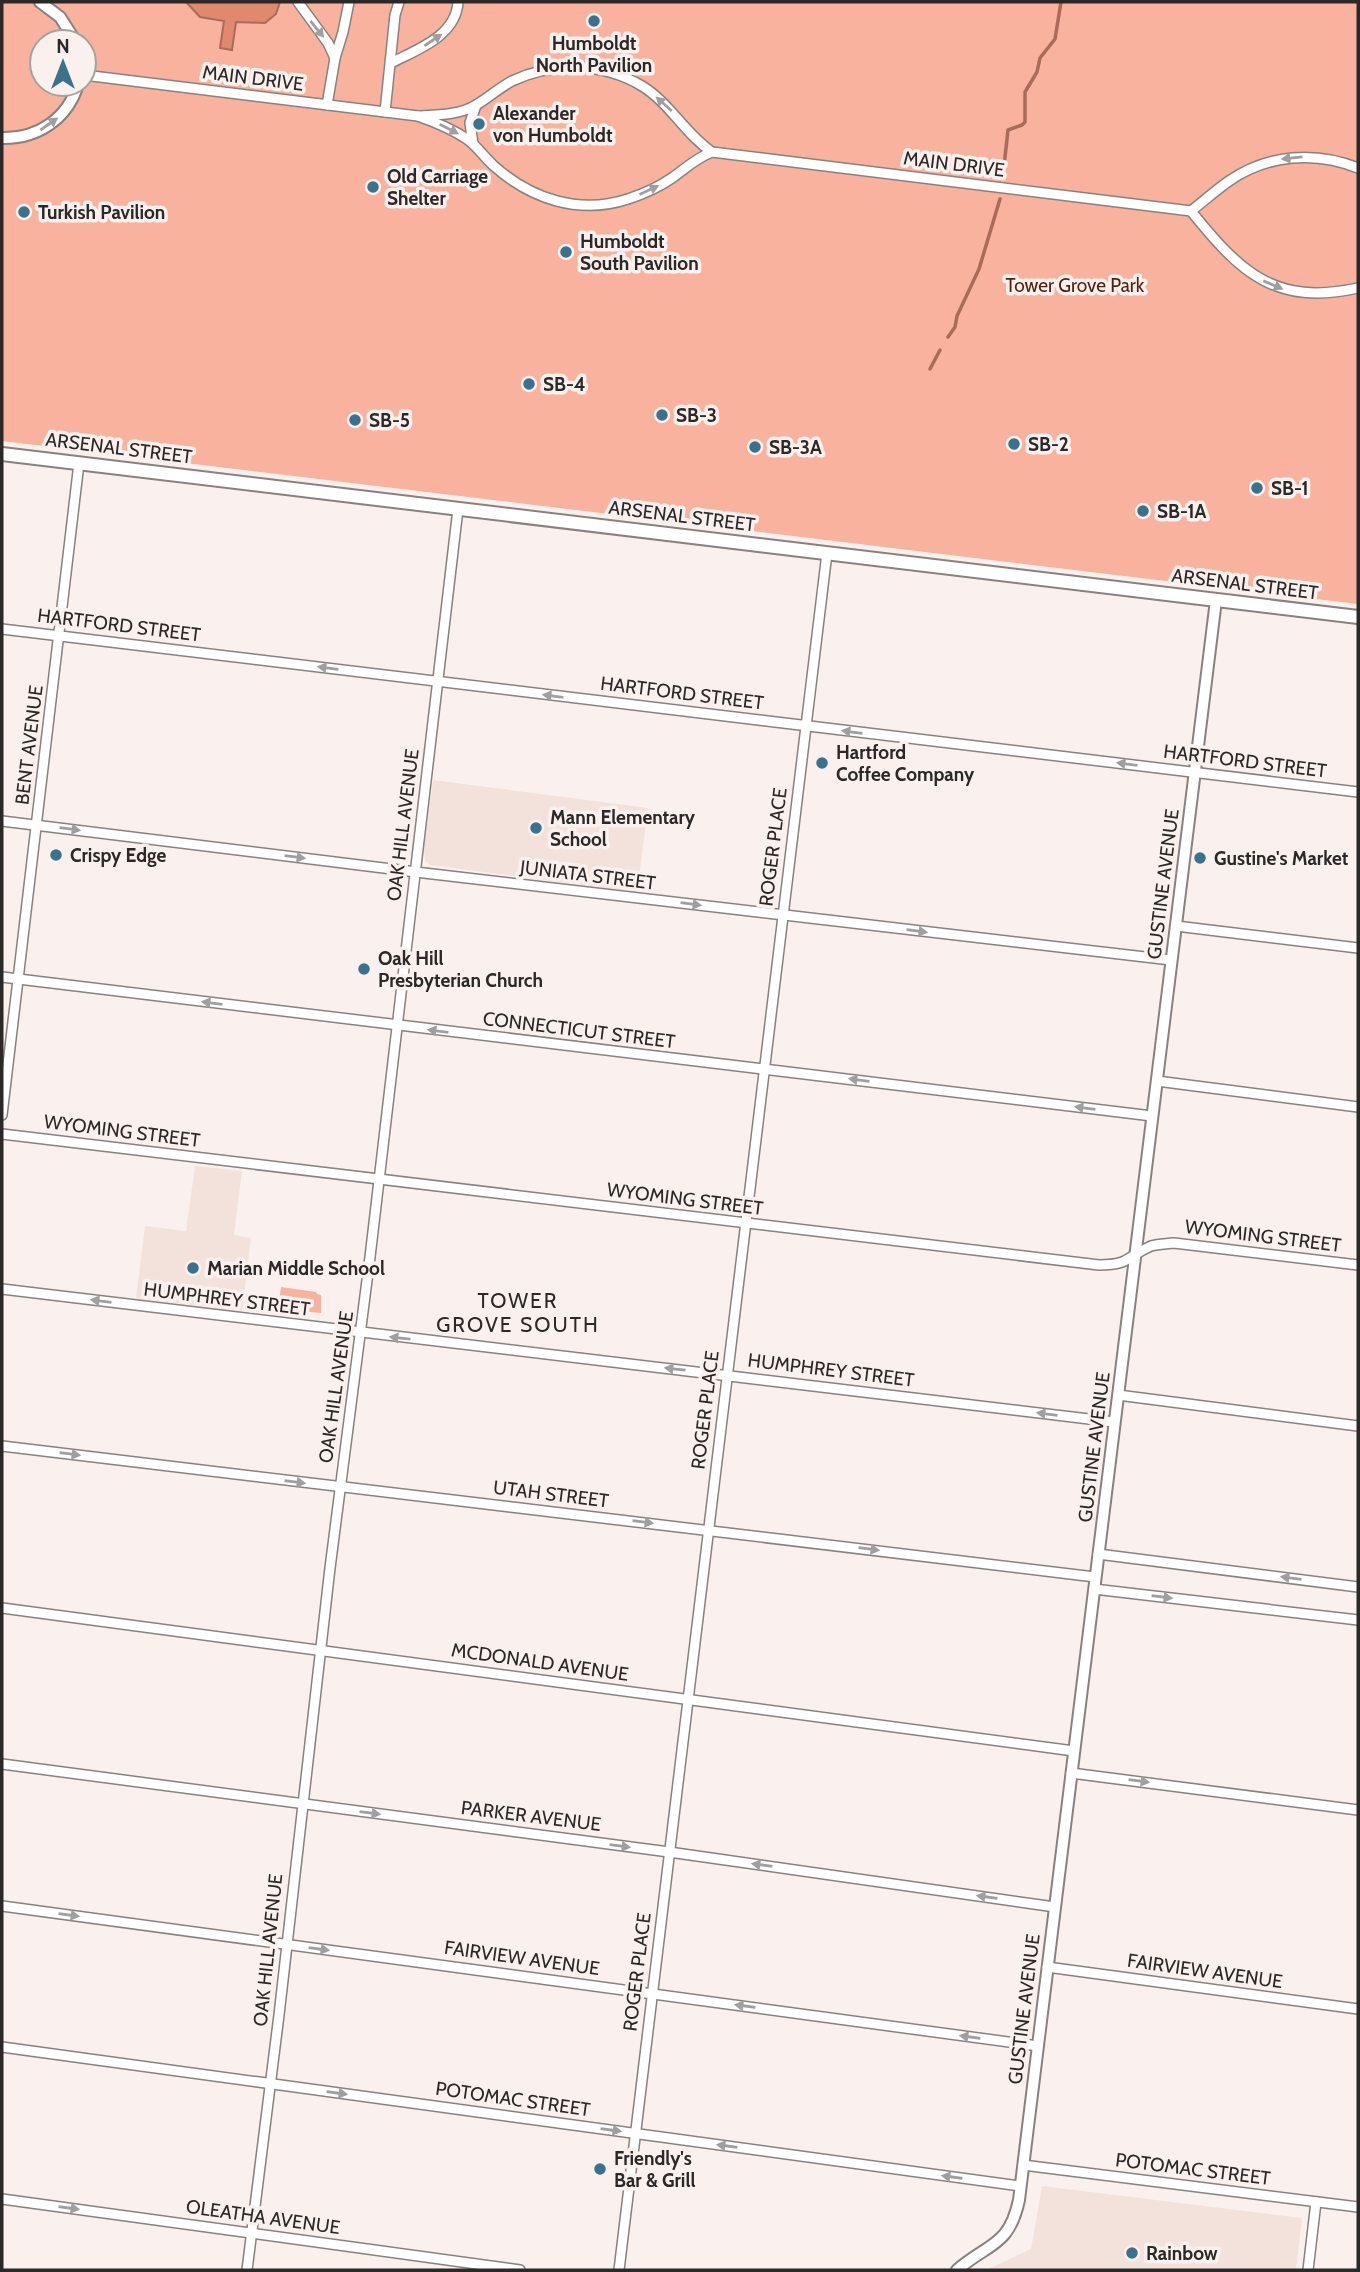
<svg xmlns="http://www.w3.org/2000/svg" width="1360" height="2272" font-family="Cabin,sans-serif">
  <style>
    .built { fill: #f3e2dc }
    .green { fill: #f8b29d; fill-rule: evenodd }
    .water { fill: #e0896f; stroke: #aa6c59; stroke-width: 2 }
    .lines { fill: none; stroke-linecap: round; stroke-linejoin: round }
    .stream { stroke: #aa6c59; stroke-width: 3.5 }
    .minor-casing { stroke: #89817f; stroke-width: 12 }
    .tertiary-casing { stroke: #89817f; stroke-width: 14 }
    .secondary-casing { stroke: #89817f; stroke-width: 16 }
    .minor { stroke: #fff; stroke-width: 9 }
    .tertiary { stroke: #fff; stroke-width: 10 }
    .secondary { stroke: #fff; stroke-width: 12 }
    .oneway { fill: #a09e9e }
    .poi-dot { fill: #3a728d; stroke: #faf1ee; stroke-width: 2.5 }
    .labels { text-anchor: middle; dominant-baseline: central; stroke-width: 7; stroke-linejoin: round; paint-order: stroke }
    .poi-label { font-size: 19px; font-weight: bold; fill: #2b2827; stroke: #faf1ee; text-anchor: start }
    .street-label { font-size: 19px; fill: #2b2827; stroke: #faf1ee }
    .park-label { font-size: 19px; fill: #551f0e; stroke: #faf1ee }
    .neighbourhood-label { font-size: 21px; letter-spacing: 2px; fill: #2b2827; stroke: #faf1ee }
  </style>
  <rect width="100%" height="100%" fill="#faf1ee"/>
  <g class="built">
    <path d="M433 780 648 808 637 892 430 865 425 861 424 849Z"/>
    <path d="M195 1166 242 1171 234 1235 251 1238 242 1311 136 1298 145 1226 186 1231Z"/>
    <path d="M1042 2186 1302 2218 1296 2270H986L1031 2249Z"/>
  </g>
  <g class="green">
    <path d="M2 2H1358V604L2 441ZM42 42H84V84H42Z"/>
    <path d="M281 1287 316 1292 317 1294 321 1295V1313L278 1309Z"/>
  </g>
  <path class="water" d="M186 2H280L276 14 265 23 236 22 232 50 220 48 224 21 200 17Z"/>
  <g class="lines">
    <g class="stream">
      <path d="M1003 175 1008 130 1022 125 1025 122V92L1037 72 1040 58 1055 39 1061 2"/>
      <path d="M948 337 955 327 957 316 979 269 1000 199"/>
      <path d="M930 369 940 350"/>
    </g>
    <defs>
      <g id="minor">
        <path d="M298 2 328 43 335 58"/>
        <path d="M391 63C418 49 456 36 458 2"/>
        <path d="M84 75 418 116"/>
        <path d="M327 105 335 58 343 32 349 2"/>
        <path d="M385 112 395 15 399 2"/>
        <path d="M473 144 470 123 476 105"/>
        <path d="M712 152C685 134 670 103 642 86 602 62 553 62 512 81 499 88 488 98 476 105 460 115 436 115 418 116 435 122 452 129 467 139 477 146 484 157 494 166 531 199 579 215 628 199 643 194 659 187 672 178 686 168 696 158 712 152L1191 211"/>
        <path d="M1358 168C1316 151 1268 154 1229 181 1216 190 1204 201 1191 211 1241 273 1275 306 1358 288"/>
        <path d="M2 629 1358 792"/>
        <path d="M2 821 424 873 1171 960"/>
        <path d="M1176 926 1358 948"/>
        <path d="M2 977 1152 1116"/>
        <path d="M1157 1081 1358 1107"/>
        <path d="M2 1115 79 463"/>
        <path d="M2 1134 1099 1265C1130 1265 1126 1257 1151 1246 1158 1244 1166 1244 1174 1243L1358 1265"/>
        <path d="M2 1289 1114 1422"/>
        <path d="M1118 1395 1358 1426"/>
        <path d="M2 1446 1095 1577"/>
        <path d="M1098 1554 1358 1587"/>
        <path d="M1094 1589 1358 1620"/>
        <path d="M2 1608 1074 1751"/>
        <path d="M2 1764 669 1852 1055 1907"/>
        <path d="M1071 1773 1358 1810"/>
        <path d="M2 1906 1038 2046"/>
        <path d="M1047 1967 1358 2009"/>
        <path d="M2 2047 1020 2186"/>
        <path d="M1023 2165 1358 2207"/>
        <path d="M2 2199 520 2270"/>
        <path d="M247 2270 279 2015 330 1568 370 1257 458 509"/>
        <path d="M619 2270 827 553"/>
        <path d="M1308 2270 1316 2202"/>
      </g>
      <g id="tertiary">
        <path d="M40 2 60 17 76 42"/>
        <path d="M2 138C37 139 68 119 78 84"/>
        <path d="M957 2270C988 2243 1009 2247 1019 2200L1216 600"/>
      </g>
      <path id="secondary" d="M2 454 1358 617"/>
    </defs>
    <use href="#minor" class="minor-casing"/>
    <use href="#tertiary" class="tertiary-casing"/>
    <use href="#secondary" class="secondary-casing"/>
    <use href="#minor" class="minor"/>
    <use href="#tertiary" class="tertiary"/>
    <use href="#secondary" class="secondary"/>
  </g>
  <defs><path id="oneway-solid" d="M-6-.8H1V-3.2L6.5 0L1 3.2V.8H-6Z" transform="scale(1.75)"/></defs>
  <g class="oneway">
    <use href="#oneway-solid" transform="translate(317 29) rotate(51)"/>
    <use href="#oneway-solid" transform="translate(433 40) rotate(-34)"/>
    <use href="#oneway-solid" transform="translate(664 104) rotate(-138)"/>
    <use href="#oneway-solid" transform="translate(49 124) rotate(-35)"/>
    <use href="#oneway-solid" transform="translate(449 129) rotate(27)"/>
    <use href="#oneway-solid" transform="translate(1292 158) rotate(174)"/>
    <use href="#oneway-solid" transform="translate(649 190) rotate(-25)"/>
    <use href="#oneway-solid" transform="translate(1273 285) rotate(23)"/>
    <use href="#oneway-solid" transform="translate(328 668) rotate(-173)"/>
    <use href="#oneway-solid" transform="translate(553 696) rotate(-173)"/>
    <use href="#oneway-solid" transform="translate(852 732) rotate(-173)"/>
    <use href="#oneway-solid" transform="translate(1127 764) rotate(-173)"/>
    <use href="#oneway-solid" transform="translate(70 829) rotate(7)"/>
    <use href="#oneway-solid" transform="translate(295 857) rotate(7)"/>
    <use href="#oneway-solid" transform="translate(691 904) rotate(7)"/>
    <use href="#oneway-solid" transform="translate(917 931) rotate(7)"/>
    <use href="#oneway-solid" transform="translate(212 1003) rotate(-173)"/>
    <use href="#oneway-solid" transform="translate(438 1031) rotate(-173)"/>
    <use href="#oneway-solid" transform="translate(859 1080) rotate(-173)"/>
    <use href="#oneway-solid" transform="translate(1085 1108) rotate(-173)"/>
    <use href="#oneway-solid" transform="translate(101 1301) rotate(-173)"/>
    <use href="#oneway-solid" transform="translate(400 1338) rotate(-174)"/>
    <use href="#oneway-solid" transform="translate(675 1369) rotate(-174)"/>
    <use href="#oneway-solid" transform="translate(1047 1414) rotate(-173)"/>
    <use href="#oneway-solid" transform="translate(70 1454) rotate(7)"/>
    <use href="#oneway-solid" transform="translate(295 1482) rotate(7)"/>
    <use href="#oneway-solid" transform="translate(643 1522) rotate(7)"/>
    <use href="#oneway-solid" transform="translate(869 1549) rotate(7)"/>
    <use href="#oneway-solid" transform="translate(1291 1578) rotate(-173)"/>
    <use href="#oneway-solid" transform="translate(1162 1597) rotate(7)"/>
    <use href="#oneway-solid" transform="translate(1139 1781) rotate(7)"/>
    <use href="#oneway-solid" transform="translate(370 1813) rotate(7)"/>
    <use href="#oneway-solid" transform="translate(620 1846) rotate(7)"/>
    <use href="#oneway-solid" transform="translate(762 1865) rotate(-172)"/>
    <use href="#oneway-solid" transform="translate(987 1897) rotate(-172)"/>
    <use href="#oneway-solid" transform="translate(69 1915) rotate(8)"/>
    <use href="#oneway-solid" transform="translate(319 1949) rotate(8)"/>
    <use href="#oneway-solid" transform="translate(745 2006) rotate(-172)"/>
    <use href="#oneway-solid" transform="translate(970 2037) rotate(-172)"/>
    <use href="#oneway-solid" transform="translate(337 2093) rotate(8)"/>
    <use href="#oneway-solid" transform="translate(611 2130) rotate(8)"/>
    <use href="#oneway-solid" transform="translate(727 2146) rotate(-172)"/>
    <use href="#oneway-solid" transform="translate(952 2177) rotate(-172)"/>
    <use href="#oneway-solid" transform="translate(69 2208) rotate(8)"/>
  </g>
  <g class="poi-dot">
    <circle cx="594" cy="21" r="7"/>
    <circle cx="479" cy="124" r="7"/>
    <circle cx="373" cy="187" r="7"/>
    <circle cx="24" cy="212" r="7"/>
    <circle cx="566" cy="252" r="7"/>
    <circle cx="529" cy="384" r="7"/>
    <circle cx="662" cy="415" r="7"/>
    <circle cx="355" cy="420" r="7"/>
    <circle cx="1014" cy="444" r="7"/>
    <circle cx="755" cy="447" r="7"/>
    <circle cx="1257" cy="488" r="7"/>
    <circle cx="1143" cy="511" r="7"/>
    <circle cx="822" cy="763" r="7"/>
    <circle cx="536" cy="828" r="7"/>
    <circle cx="56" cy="855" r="7"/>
    <circle cx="1200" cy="858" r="7"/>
    <circle cx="364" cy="969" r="7"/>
    <circle cx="193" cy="1268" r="7"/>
    <circle cx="600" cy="2169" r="7"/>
    <circle cx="1132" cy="2253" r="7"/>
  </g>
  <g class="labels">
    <g class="poi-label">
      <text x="594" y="43" text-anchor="middle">Humboldt<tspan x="594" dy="22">North Pavilion</tspan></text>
      <text x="493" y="113">Alexander<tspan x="493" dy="22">von Humboldt</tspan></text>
      <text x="387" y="176">Old Carriage<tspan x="387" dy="22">Shelter</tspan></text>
      <text x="38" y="212">Turkish Pavilion</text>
      <text x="580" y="241">Humboldt<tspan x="580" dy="22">South Pavilion</tspan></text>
      <text x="543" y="384">SB-4</text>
      <text x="676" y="415">SB-3</text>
      <text x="369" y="420">SB-5</text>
      <text x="1028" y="444">SB-2</text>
      <text x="769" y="447">SB-3A</text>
      <text x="1271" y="488">SB-1</text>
      <text x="1157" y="511">SB-1A</text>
      <text x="836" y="752">Hartford<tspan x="836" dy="22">Coffee Company</tspan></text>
      <text x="550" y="817">Mann Elementary<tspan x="550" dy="22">School</tspan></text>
      <text x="70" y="855">Crispy Edge</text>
      <text x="1214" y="858">Gustine's Market</text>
      <text x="378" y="958">Oak Hill<tspan x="378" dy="22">Presbyterian Church</tspan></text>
      <text x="207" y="1268">Marian Middle School</text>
      <text x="614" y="2158">Friendly's<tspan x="614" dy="22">Bar &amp; Grill</tspan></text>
      <text x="1146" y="2253">Rainbow</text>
    </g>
    <g class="street-label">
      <text transform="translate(253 78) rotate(7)">MAIN DRIVE</text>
      <text transform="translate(954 164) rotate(7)">MAIN DRIVE</text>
      <text transform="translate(119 448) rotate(7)">ARSENAL STREET</text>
      <text transform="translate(682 516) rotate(7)">ARSENAL STREET</text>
      <text transform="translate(1245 584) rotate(7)">ARSENAL STREET</text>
      <text transform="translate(119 625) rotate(7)">HARTFORD STREET</text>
      <text transform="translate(682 693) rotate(7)">HARTFORD STREET</text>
      <text transform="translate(29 745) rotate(-83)">BENT AVENUE</text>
      <text transform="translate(1245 761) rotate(7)">HARTFORD STREET</text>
      <text transform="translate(403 825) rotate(-83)">OAK HILL AVENUE</text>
      <text transform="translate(773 847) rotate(-83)">ROGER PLACE</text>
      <text transform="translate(588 875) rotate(7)">JUNIATA STREET</text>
      <text transform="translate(1163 884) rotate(-83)">GUSTINE AVENUE</text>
      <text transform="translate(579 1030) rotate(7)">CONNECTICUT STREET</text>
      <text transform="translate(122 1131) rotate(7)">WYOMING STREET</text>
      <text transform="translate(685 1199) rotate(7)">WYOMING STREET</text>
      <text transform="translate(1263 1236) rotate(7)">WYOMING STREET</text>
      <text transform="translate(227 1299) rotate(7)">HUMPHREY STREET</text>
      <text transform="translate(831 1370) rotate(7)">HUMPHREY STREET</text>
      <text transform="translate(336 1387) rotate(-82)">OAK HILL AVENUE</text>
      <text transform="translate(705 1410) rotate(-83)">ROGER PLACE</text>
      <text transform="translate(1094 1447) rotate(-83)">GUSTINE AVENUE</text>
      <text transform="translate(551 1494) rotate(7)">UTAH STREET</text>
      <text transform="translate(540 1662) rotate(8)">MCDONALD AVENUE</text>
      <text transform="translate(531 1816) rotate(7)">PARKER AVENUE</text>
      <text transform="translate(268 1950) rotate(-84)">OAK HILL AVENUE</text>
      <text transform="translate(522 1958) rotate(8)">FAIRVIEW AVENUE</text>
      <text transform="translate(1205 1971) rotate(8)">FAIRVIEW AVENUE</text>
      <text transform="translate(637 1972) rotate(-83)">ROGER PLACE</text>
      <text transform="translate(1024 2009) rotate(-83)">GUSTINE AVENUE</text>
      <text transform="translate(513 2099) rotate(8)">POTOMAC STREET</text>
      <text transform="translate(1193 2169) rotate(7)">POTOMAC STREET</text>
      <text transform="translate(263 2217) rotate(8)">OLEATHA AVENUE</text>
    </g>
    <g class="park-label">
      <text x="1075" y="285">Tower Grove Park</text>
    </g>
    <g class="neighbourhood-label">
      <text x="518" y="1300">TOWER<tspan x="518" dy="24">GROVE SOUTH</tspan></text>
    </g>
  </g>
  <rect width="1360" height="2272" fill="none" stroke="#2b2827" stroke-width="7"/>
  <g transform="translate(63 63)"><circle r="33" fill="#faf1ee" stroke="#a7a19e" stroke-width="2"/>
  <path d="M0-5L12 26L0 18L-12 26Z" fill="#3a728d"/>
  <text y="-10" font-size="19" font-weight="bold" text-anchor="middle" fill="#2b2827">N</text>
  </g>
</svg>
